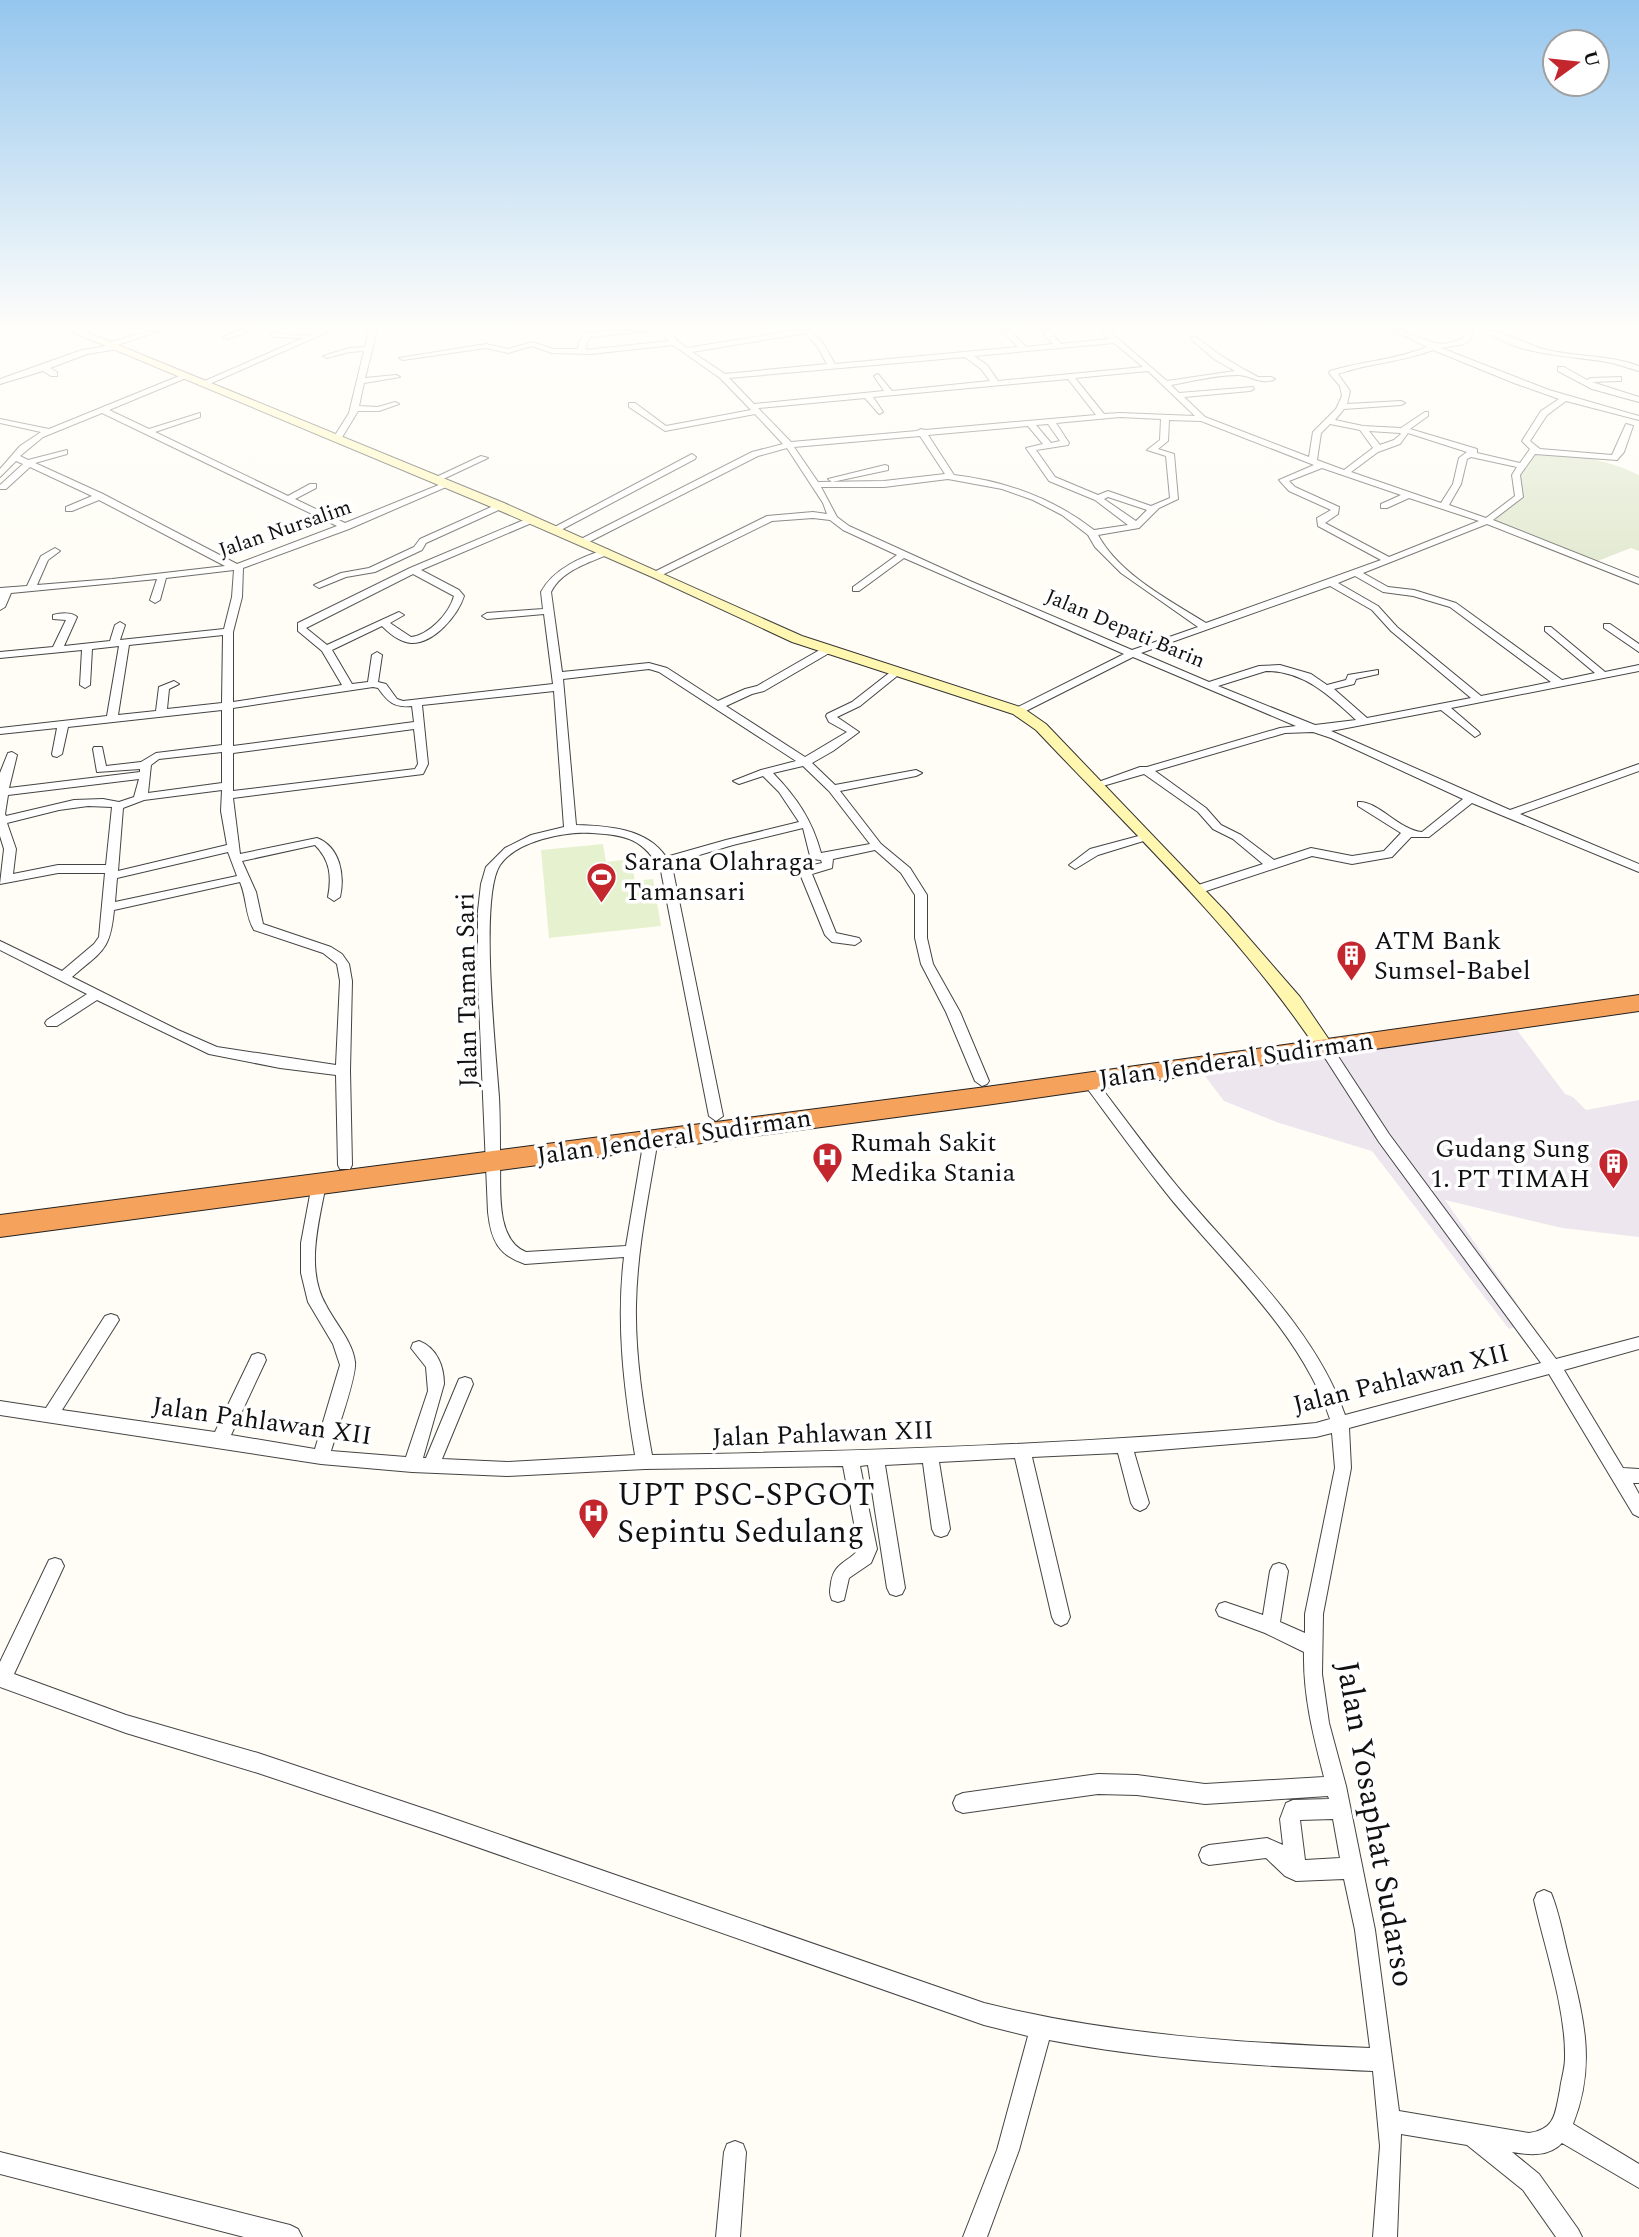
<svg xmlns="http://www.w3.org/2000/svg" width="1639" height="2237" font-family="Spectral,serif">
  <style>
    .industrial { fill: #eee6ef }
    .cemetery { fill: #d9e3c4 }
    .pitch { fill: #e6f2cf }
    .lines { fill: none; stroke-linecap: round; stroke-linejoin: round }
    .street-casing { stroke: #444; stroke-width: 2 }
    .secondary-casing { stroke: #333; stroke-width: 2 }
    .highway-casing { stroke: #222; stroke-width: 2 }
    .street { fill: #fff; fill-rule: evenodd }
    .secondary { fill: #fff6b0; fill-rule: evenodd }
    .highway { fill: #f5a25d; fill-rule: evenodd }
    .labels { text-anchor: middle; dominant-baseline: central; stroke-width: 7; stroke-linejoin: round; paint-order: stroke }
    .far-street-label { font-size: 21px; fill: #111; stroke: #fff }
    .poi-label { font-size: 26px; fill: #111; stroke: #fff; text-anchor: start }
    .street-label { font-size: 26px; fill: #111; stroke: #fff }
    .near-poi-label { font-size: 32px; fill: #111; stroke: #fff; text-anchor: start }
    .near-street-label { font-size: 32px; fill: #111; stroke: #fff }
  </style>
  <rect width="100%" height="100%" fill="#fffdf5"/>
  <path class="industrial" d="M1517 1030 1565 1094 1573 1097 1586 1110 1639 1100V1237L1562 1228 1445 1200 1530 1322 1509 1329 1372 1151 1279 1123 1224 1101 1202 1072 1269 1063H1295L1338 1054Z"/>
  <path class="cemetery" d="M1533 452C1571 455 1605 458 1639 475V551L1631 548 1595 562 1491 523 1518 498 1516 475Z"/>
  <path class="pitch" d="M603 844 606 862 631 859 635 881 653 879 661 926 549 938 541 850Z"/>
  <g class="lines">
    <defs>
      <g id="street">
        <path d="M148 331H160L117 345 118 349 87 354 50 368 57 372V376H51L43 371 0 384V379L82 350 108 346V343Z"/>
        <path d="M238 331H250L227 339 223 337Z"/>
        <path d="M320 331H330L207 385 200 383 303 338 275 337 271 335 272 333 309 336Z"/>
        <path d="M369 331H377L365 378 396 375 400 377 364 383 359 406 378 407 395 402 399 404 379 411H358L341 439H335L334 437 349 413 364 351 349 352 327 358 323 356 349 348 365 347Z"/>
        <path d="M613 331H648L591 337 587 342 586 350 669 341 662 331H670L677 341 687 348 791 331H811L823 343 835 364 1018 347 1002 331H1010L1026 347 1053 344 1043 333 1046 331H1050L1061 344 1109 339 1100 331H1109L1167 381 1235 371 1214 359 1192 340 1191 338 1195 336 1220 355 1245 370 1258 377H1271L1275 379C1261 386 1251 375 1238 375 1216 375 1193 381 1171 385L1179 393 1253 387 1254 389 1250 391 1184 397 1205 417 1309 457 1313 432 1336 409 1342 396 1340 386 1329 373 1330 371C1362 361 1396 360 1427 347L1394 331C1422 331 1433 355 1464 337L1465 331H1473L1471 340 1464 344 1441 348 1549 390 1639 416V420L1566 401 1547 415 1530 441 1540 449 1612 455 1626 424 1633 426 1624 452 1617 460 1535 454 1520 475 1523 497 1493 520 1639 578V584L1487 524 1363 573 1388 587 1414 590 1456 603 1562 680 1595 673 1545 631V627H1551L1605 672 1639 665V671L1451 708 1479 732 1480 734 1475 737 1441 710 1331 731 1510 810 1639 764V771L1520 814 1639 864V872L1472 803 1429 837H1411L1392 857 1352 864 1312 856 1200 893H1192L1190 890 1192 887 1263 864 1233 839 1213 829 1198 812 1144 774 1096 788 1090 785 1140 767H1147L1280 728 1296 726 1133 657 1022 713H1014V709L1124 654 904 558 859 591H853V587L897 555 843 530 830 520 813 518 772 521 660 576H654V572L767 516 813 512 827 514 823 503 787 448 758 456 585 544H579V540L752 452 783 444 755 414 665 431 629 407V403H635L666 426 751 410 720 378 673 345 591 354 552 353 532 346 508 353 486 348 403 360 399 358 486 344 508 349 532 342 553 349H578L579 341 586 333ZM805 333 817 346 827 364 725 374 692 352ZM1114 343 1143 367 998 381 987 365 974 356ZM1433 350 1514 383 1559 399 1541 411 1522 441 1530 449 1520 463 1477 453V449L1410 429 1428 416V412H1425L1401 428 1363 426 1335 420 1344 409 1401 405 1405 403 1401 401 1347 404 1350 391 1338 374C1369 363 1402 362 1433 350ZM965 357 981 369 990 381 892 391 878 374 874 376 884 391 754 404 729 378ZM1148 371 1195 416 1120 413 1104 414 1075 378ZM1068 379 1096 415 925 430 921 429 917 431 791 442 758 408 865 398 879 414 883 412 873 397ZM1120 417 1161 419 1160 440 1147 450 1166 456 1170 498 1151 506 1108 491 1098 495 1055 477 1036 450 1068 445 1069 443 1056 423ZM1169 420 1201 421 1314 465 1279 480 1289 491 1331 510 1317 518 1318 526 1381 560 1206 623C1169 600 1119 574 1098 535L1139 528 1159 508 1178 499 1174 454 1158 449 1168 441ZM1048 424 1060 441 1051 443 1036 425ZM1330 424 1360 430 1373 448 1344 470 1317 460 1321 433ZM1028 426 1043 444 1026 448 1049 481 1095 500 1128 525 1094 530C1053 498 1005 481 954 475L928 435ZM1369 431 1400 433 1401 434 1394 440 1380 445ZM1408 433 1467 452 1459 458 1453 484 1441 503 1351 472 1378 452 1400 444ZM920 436 945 474 884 481 818 482 794 447ZM1471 457 1517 467 1512 475 1515 496 1486 518 1449 505 1461 484 1467 459ZM1322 468 1401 495 1381 504V508H1387L1409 498 1479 521 1389 557 1325 523 1338 514 1339 507 1295 487 1289 481ZM948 479 1002 489 1033 500 1062 515 1088 535 1095 547 1121 573 1198 627 1132 650 970 581 849 526 837 517 821 487H884ZM1108 497 1147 510 1136 521 1104 499ZM1355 576 1383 592 1413 596 1450 607 1551 682 1481 696 1397 627 1378 606 1338 583ZM1330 586 1372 610 1391 631 1471 698 1367 718 1334 689 1354 684 1356 679 1378 674V670L1348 675 1346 680 1327 685 1311 674 1280 665 1259 666 1209 682 1141 653ZM1266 671C1304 671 1330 696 1356 720L1315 725 1218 686ZM1313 732 1331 738 1463 799 1422 832C1399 830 1377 800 1358 802V806L1401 833 1384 851 1352 856 1311 848 1274 860 1241 835 1221 825 1206 808 1155 771 1285 733Z"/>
        <path d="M1484 331C1505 331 1526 345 1547 350 1578 357 1609 355 1639 366V371C1628 368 1618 364 1607 362 1566 355 1521 356 1484 331Z"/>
        <path d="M1558 367H1564L1587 380 1591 378 1621 377V381H1618L1592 382 1639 397V402L1592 389 1558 371Z"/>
        <path d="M184 374 191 376 109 410 149 429 200 413V417L155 432 288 496 310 484H316V488L295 499 345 523 446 482 453 484 349 529 243 568 242 597 233 632V702L342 685 322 651 298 631V623L410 568 531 517 535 520 534 522 421 570 459 590 464 596C458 615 434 644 411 643 400 642 390 634 382 626L332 650 352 684 368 682 372 655 377 652 382 655 378 682 386 684 397 699 403 701 553 684 544 614 487 619 482 616 487 613 543 609 541 592C554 568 582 557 606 549L609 550V554C589 563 562 570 551 592L562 672 649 663 667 668 718 701 745 689 757 686 823 648H831V652L764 691 752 694 726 706 805 757 847 732 829 722 826 716 827 714 852 702 893 670 902 672 860 706 837 717 859 732 833 751 812 763 835 785 916 770 922 773 916 776 840 791 881 844 910 868 927 895V938L933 964 960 1012 989 1081 987 1084 982 1086 975 1081 946 1012 921 964 915 938V895L901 873 875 850 833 859 832 868 812 874 836 933 859 938 861 941 855 945 832 942 825 935 800 874 804 867 822 863 821 860 812 859 810 856 803 828 733 845 669 864 673 871 723 1116 716 1121 709 1116 661 871C644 839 627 835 592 833 565 831 516 841 500 865 479 897 496 1053 499 1097 500 1118 500 1139 500 1161 501 1188 495 1240 526 1252L626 1246 644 1139 651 1134 658 1139C649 1194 637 1249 636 1305 635 1355 643 1405 652 1455 874 1451 1095 1444 1316 1423L1330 1419C1302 1335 1227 1267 1171 1199 1141 1162 1113 1123 1084 1084L1082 1081 1084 1078H1094C1123 1116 1151 1155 1182 1192 1238 1259 1316 1330 1345 1415L1541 1363 1379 1142 1318 1047 1325 1042 1330 1044 1389 1134 1556 1359 1639 1337V1349L1564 1370 1623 1468 1639 1469V1483H1633L1639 1494V1517L1633 1514 1549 1374 1349 1428 1351 1468 1323 1614 1322 1674 1329 1723 1346 1786 1375 1930 1399 2111 1529 2133C1556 2129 1555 2113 1560 2090 1561 2080 1565 2069 1565 2058 1566 2009 1545 1949 1534 1900L1537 1893 1544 1890 1551 1893C1559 1912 1563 1935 1568 1955 1583 2016 1597 2063 1573 2124L1639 2164V2188L1562 2143C1549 2157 1529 2155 1512 2152L1539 2174 1578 2229 1582 2237H1556L1523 2190 1467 2145 1401 2134 1397 2237H1373L1380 2146 1373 2071C1264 2066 1156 2061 1049 2040L1019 2150 987 2237H963L997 2150 1028 2036 984 2025 437 1833 258 1773 126 1733 0 1687V1662L49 1560 55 1558 61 1560 64 1566 14 1674 126 1715 258 1753 437 1813 984 2003C1112 2035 1240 2043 1370 2048L1355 1930 1344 1879 1296 1881 1285 1876 1266 1858 1209 1865 1202 1862 1199 1855 1202 1848 1209 1845 1267 1838 1283 1845 1280 1819 1286 1803 1293 1800 1329 1799 1328 1796 1205 1804 1137 1795 1098 1794 963 1813 956 1810 953 1803 956 1796 963 1793 1098 1774 1137 1775 1205 1784 1324 1777C1313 1735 1303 1695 1304 1652L1265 1633 1219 1616 1216 1610 1219 1604 1225 1602 1263 1615 1270 1571 1273 1565 1279 1563 1285 1565 1288 1571 1280 1622 1305 1633V1614L1335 1468 1332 1433 1316 1437 1134 1452 1149 1503 1146 1508 1140 1511 1134 1508 1131 1503 1118 1453 1032 1457 1070 1617 1067 1623 1061 1626 1055 1623 1052 1617 1015 1458 939 1462 950 1529 947 1535 941 1537 935 1535 932 1529 923 1463 885 1465 905 1588 902 1594 896 1596 890 1594 887 1588 868 1465 860 1466 877 1549 871 1563 849 1578 844 1600 838 1602 832 1600C829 1593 830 1590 831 1583 834 1562 848 1563 859 1549L843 1466 645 1469 507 1476 412 1472 321 1464 0 1415V1401L46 1408 105 1316 111 1314 117 1316 119 1320 62 1410 215 1432 252 1355 258 1353 264 1355 266 1360 231 1435 315 1449 340 1365 333 1344 308 1302 301 1273V1243L312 1184 314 1180H324L326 1184C319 1222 305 1269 326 1305 335 1323 353 1342 355 1362 357 1376 336 1434 331 1451L406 1457 428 1391 426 1367 411 1348 413 1343 419 1341C437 1348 444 1366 444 1384L423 1458H426L459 1379 465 1377 471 1379 473 1384 442 1459 507 1462 635 1455C624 1389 616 1324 624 1257L525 1264C498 1255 491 1240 488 1212L478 980V911L481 884 486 867 505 848 531 835 564 827 554 691 422 705 428 764 423 774 233 798 240 854 317 838C340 847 345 875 340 897L334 901 328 897C332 876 330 860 315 845L242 861 256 892 263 924 331 947 342 954 349 964 352 981 350 1071 352 1165 350 1169H340L338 1165 336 1075 280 1068 209 1054 97 1000 57 1026H47L45 1023 47 1020 87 994 0 950V941L62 971 94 944 99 937 105 873H58L0 884 4 849 0 836V773L8 753 12 752 17 755 9 788 140 772V769L97 772 93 749 94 747H102L106 766 141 762 156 753 222 745V710L68 727 62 754 57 757 53 756 52 754 57 728 0 734V728L107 716 119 646 92 649 90 685 85 688 80 685 82 650 0 658V652L53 647 66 620 53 619V615C60 613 72 612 77 617L64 646 110 641 115 625 120 622 125 625 120 640 224 629 232 597 234 570 166 578 160 600 155 603 150 600 157 579 11 593 5 607 0 610V588L27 586 41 556 55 548 60 551 48 560 37 585 112 579 225 566 99 500 72 511H66V507L92 496 30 467 6 489H0V485L23 464 16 461 0 477V469L20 446 41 432 0 423V419L49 429ZM102 413 337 526 237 564 103 494 35 463 67 454V450L28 460 20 456 43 437ZM413 574 454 596C449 614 429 635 411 637L390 623 404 615 399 612 327 645 306 628ZM223 635 222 703 167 709 169 689 179 684 174 681 159 687 156 711 118 715 129 645ZM649 669 659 672 796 761 761 770 733 781 739 784 763 776 779 792 799 822 726 840 666 857C647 828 607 826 576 825L563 679ZM373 687 378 688C388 702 394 708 412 706L414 722 233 746V708ZM414 729 418 764 415 769 233 791V753ZM222 752V783L148 793 151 765 159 759ZM803 766 829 791 870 844 821 853C812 820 797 798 773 773ZM139 779 134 797 119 802 103 799 74 800 6 816 5 814 8 795ZM222 790 221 811 227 845 118 871 123 808 144 800ZM88 806 112 807 106 865H58L13 874 16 849 7 823 59 810ZM228 852 237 876 115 902 117 878ZM240 882C247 898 245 915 254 930L323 953 337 964 340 981 336 1065 217 1047 178 1030 72 977C103 950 110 951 114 910ZM1333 1819 1340 1858 1305 1860 1300 1820Z"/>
        <path d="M692 454 696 457 695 459 557 532 549 530Z"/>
        <path d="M481 456 488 458 439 481 432 479Z"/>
        <path d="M885 465 888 466V470L832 482 828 479Z"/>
        <path d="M500 503 504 506 503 508 426 543 422 550 375 572 346 577 319 588 314 585 341 573 369 568 414 547 420 539Z"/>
        <path d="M1604 624H1610L1639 644V652L1604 628Z"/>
        <path d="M1146 834 1152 837 1150 839 1098 855 1075 869 1069 865 1090 849Z"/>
        <path d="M735 2141 743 2144 746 2152 740 2237H716L724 2152 727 2144Z"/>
        <path d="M0 2152 290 2225 298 2229 302 2237H244L0 2174Z"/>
      </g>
      <path id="secondary" d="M70 331H84L504 503 802 636 1023 708 1046 724 1227 913 1300 997 1334 1047 1332 1051H1318C1240 933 1133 833 1036 730L1013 714 792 642 652 577 496 509Z"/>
      <path id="highway" d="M1639 995V1011L986 1105 0 1237V1215L986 1087Z"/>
    </defs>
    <use href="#street" class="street-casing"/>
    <use href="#secondary" class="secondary-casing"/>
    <use href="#highway" class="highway-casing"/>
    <use href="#street" class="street"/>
    <use href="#secondary" class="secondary"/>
    <use href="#highway" class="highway"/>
  </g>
  <linearGradient id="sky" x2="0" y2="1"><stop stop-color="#95c6ee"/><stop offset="0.51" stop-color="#fffefa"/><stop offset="1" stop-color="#fffefa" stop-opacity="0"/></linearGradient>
  <rect width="1639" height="644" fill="url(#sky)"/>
  <defs>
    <symbol id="stadium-pin" viewBox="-11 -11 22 30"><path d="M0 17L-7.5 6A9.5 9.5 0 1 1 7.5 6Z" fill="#c4262e" stroke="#fff"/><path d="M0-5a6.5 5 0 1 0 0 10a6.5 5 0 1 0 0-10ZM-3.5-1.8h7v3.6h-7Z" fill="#fff"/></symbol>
    <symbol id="building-pin" viewBox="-11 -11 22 30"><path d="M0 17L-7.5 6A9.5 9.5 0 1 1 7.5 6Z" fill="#c4262e" stroke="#fff"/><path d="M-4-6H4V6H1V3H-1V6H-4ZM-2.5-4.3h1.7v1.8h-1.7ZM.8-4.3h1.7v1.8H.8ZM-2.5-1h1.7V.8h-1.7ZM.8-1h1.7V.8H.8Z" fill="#fff"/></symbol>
    <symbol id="hospital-pin" viewBox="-11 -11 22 30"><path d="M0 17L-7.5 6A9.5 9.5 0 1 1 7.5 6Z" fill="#c4262e" stroke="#fff"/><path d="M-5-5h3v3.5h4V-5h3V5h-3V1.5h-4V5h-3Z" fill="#fff"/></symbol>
  </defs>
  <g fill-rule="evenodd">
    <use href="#stadium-pin" x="584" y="860" width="35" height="47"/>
    <use href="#building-pin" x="1334" y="938" width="35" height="47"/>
    <use href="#hospital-pin" x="810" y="1140" width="35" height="47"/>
    <use href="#building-pin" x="1596" y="1146" width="35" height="47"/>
    <use href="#hospital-pin" x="576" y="1496" width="35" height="47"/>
  </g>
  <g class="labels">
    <g class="far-street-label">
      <text transform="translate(285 529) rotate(-19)">Jalan Nursalim</text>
      <text transform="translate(1125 629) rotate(23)">Jalan Depati Barin</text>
    </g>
    <g class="poi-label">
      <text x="624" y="862">Sarana Olahraga<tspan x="624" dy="30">Tamansari</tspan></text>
      <text x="1374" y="941">ATM Bank<tspan x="1374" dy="30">Sumsel-Babel</tspan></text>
      <text x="850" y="1143">Rumah Sakit<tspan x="850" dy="30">Medika Stania</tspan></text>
      <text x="1590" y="1149" text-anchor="end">Gudang Sung<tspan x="1590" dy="30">1. PT TIMAH</tspan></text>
    </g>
    <g class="street-label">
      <text transform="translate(467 990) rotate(-91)">Jalan Taman Sari</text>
      <text transform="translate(1236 1060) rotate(-8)">Jalan Jenderal Sudirman</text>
      <text transform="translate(674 1137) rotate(-8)">Jalan Jenderal Sudirman</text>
      <text transform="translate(1401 1379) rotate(-14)">Jalan Pahlawan XII</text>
      <text transform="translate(262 1421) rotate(8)">Jalan Pahlawan XII</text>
      <text transform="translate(823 1434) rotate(-2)">Jalan Pahlawan XII</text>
    </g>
    <g class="near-poi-label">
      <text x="617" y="1495">UPT PSC-SPGOT<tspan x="617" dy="37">Sepintu Sedulang</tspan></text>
    </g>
    <g class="near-street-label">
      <text transform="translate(1375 1824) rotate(80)">Jalan Yosaphat Sudarso</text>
    </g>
  </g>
  <g transform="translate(1576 63) rotate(75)"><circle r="33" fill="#ffffff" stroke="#a0a0a0" stroke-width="2"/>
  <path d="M0-5L12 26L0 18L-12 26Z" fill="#c4262e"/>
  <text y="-10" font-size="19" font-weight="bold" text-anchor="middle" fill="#111111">U</text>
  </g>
</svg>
